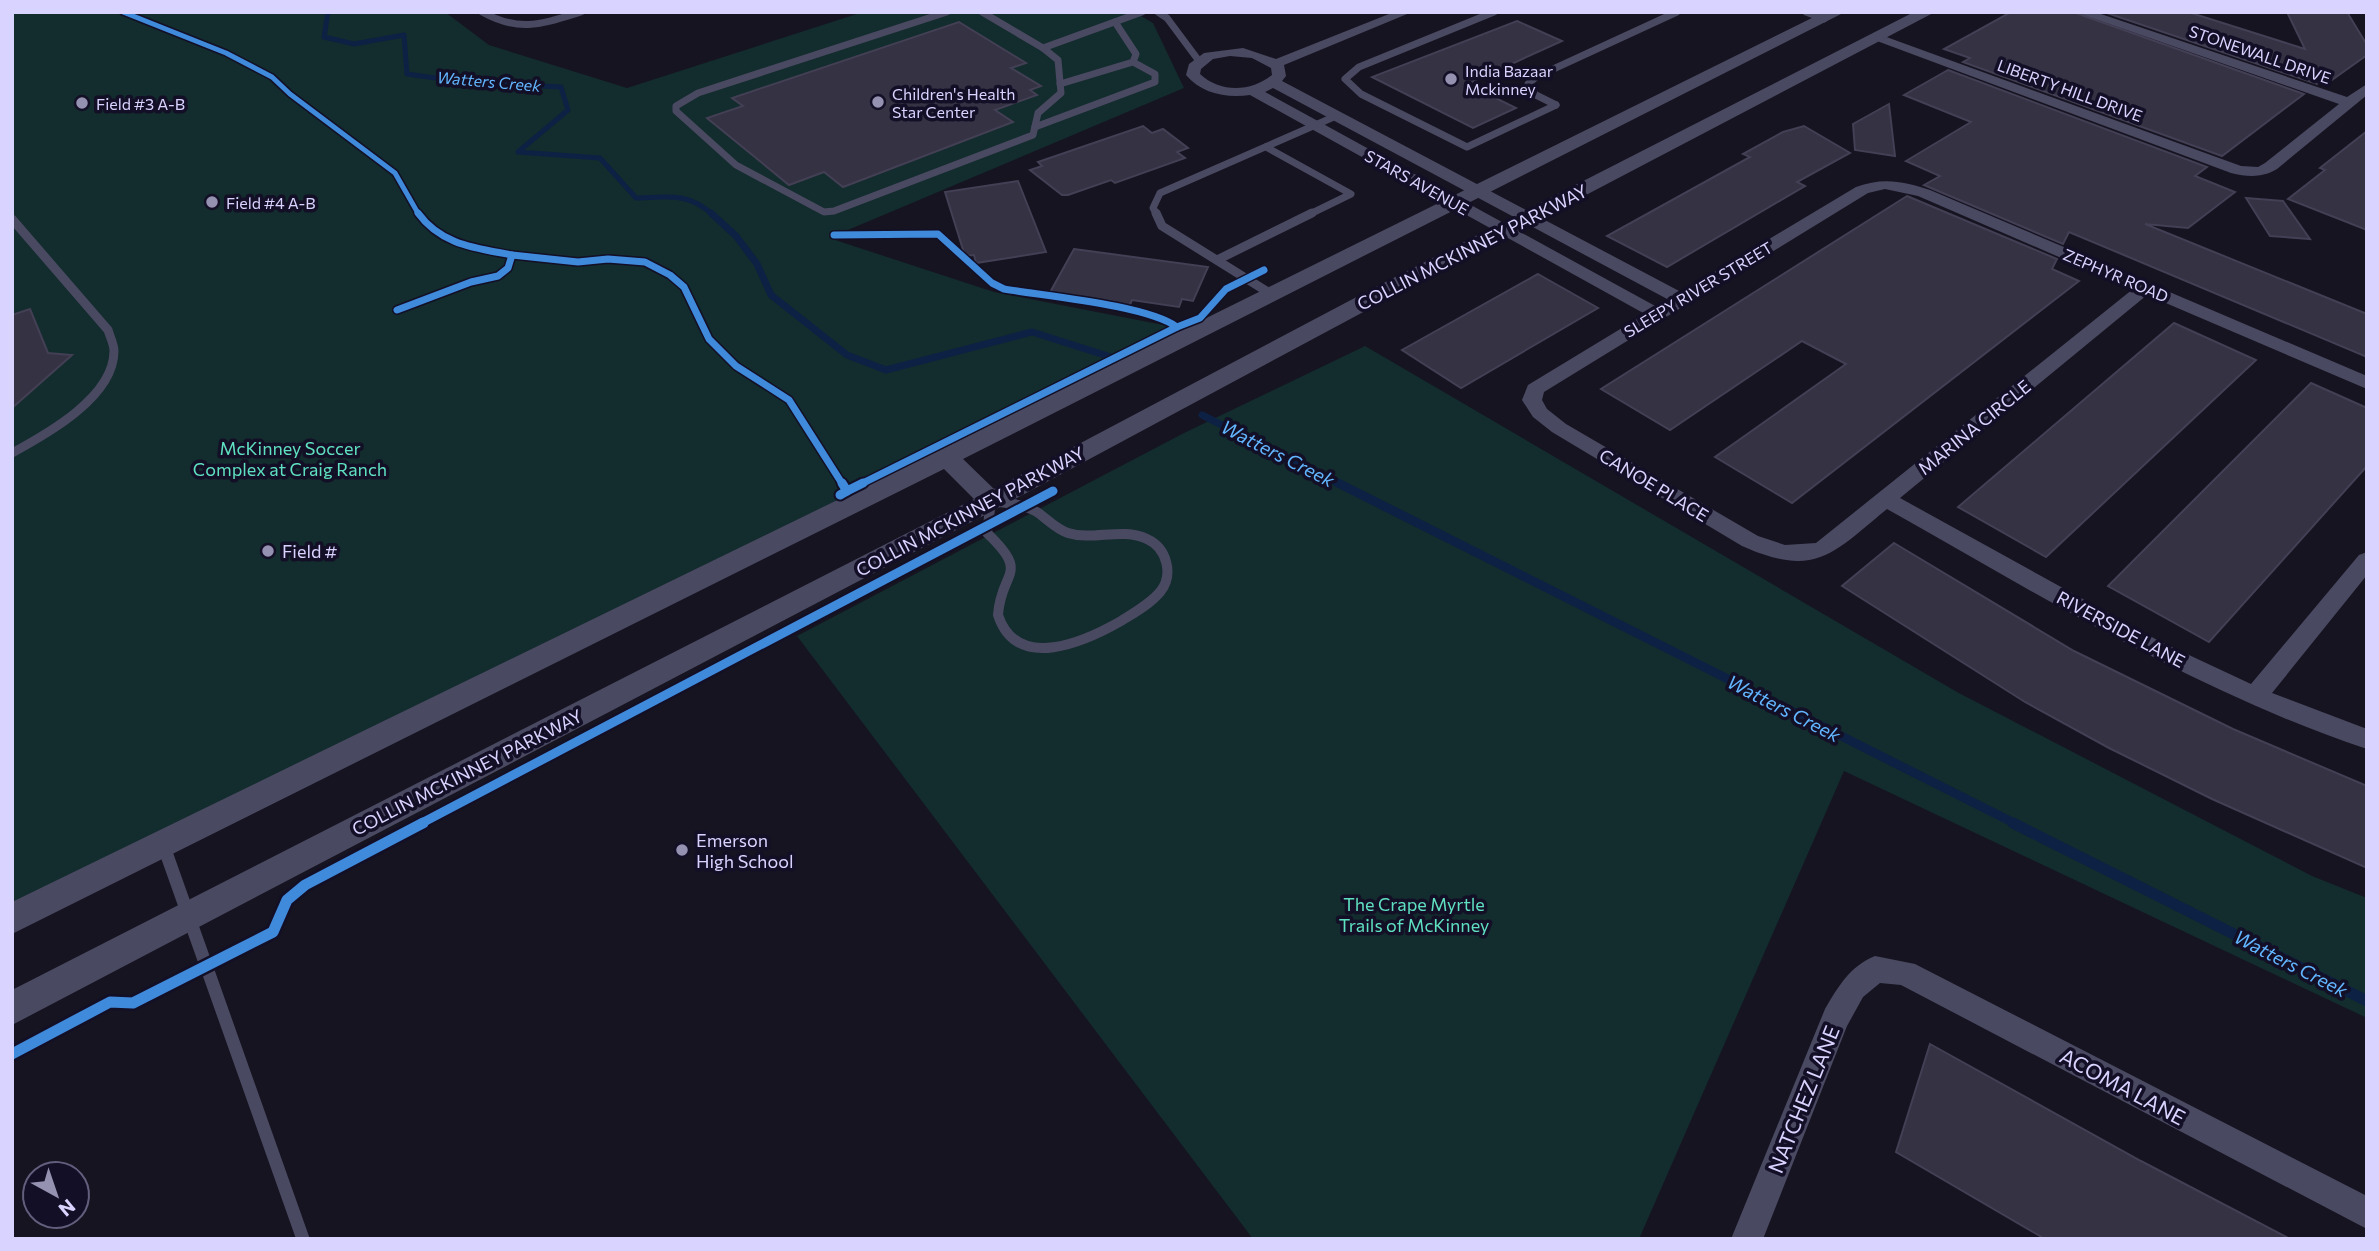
<svg xmlns="http://www.w3.org/2000/svg" width="2379" height="1251" font-family="Commissioner,sans-serif">
  <style>
    .green { fill: #132c2d }
    .lines { fill: none; stroke-linecap: round; stroke-linejoin: round }
    .stream-far3 { stroke: #0d2144; stroke-width: 5 }
    .stream-far2 { stroke: #0d2144; stroke-width: 7 }
    .stream-far1 { stroke: #0d2144; stroke-width: 9 }
    .stream { stroke: #0d2144; stroke-width: 11 }
    .building { fill: #343243; stroke: #433f54; stroke-width: 2 }
    .service-far3 { stroke: #4a4962; stroke-width: 7 }
    .service-far2 { stroke: #4a4962; stroke-width: 9 }
    .service-far1 { stroke: #4a4962; stroke-width: 10 }
    .service { stroke: #4a4962; stroke-width: 13 }
    .minor { fill: #4a4962; fill-rule: evenodd }
    .tertiary { fill: #4a4962; fill-rule: evenodd }
    .cycleway-far3-casing { stroke: #130f26; stroke-width: 8 }
    .cycleway-far2-casing { stroke: #130f26; stroke-width: 10 }
    .cycleway-far1-casing { stroke: #130f26; stroke-width: 13 }
    .cycleway-casing { stroke: #130f26; stroke-width: 16 }
    .cycleway-far3 { stroke: #408adc; stroke-width: 5 }
    .cycleway-far2 { stroke: #408adc; stroke-width: 7 }
    .cycleway-far1 { stroke: #408adc; stroke-width: 9 }
    .cycleway { stroke: #408adc; stroke-width: 11 }
    .poi-dot { fill: #9591b1; stroke: #130f26; stroke-width: 2.5 }
    .labels { text-anchor: middle; dominant-baseline: central; stroke-width: 7; stroke-linejoin: round; paint-order: stroke }
    .far-street-label { font-size: 16px; fill: #d9d4ff; stroke: #130f26 }
    .far-poi-label { font-size: 16px; fill: #d9d4ff; stroke: #130f26; text-anchor: start }
    .far-water-label { font-size: 16px; font-style: italic; fill: #62b6ff; stroke: #130f26 }
    .street-label { font-size: 18px; fill: #d9d4ff; stroke: #130f26 }
    .park-label { font-size: 18px; fill: #5fe0c0; stroke: #130f26 }
    .poi-label { font-size: 18px; fill: #d9d4ff; stroke: #130f26; text-anchor: start }
    .water-label { font-size: 19px; font-style: italic; fill: #62b6ff; stroke: #130f26 }
    .near-street-label { font-size: 21px; fill: #d9d4ff; stroke: #130f26 }
  </style>
  <rect width="100%" height="100%" fill="#161421"/>
  <g class="green">
    <path d="M12 12H445L489 45 627 88 863 12H1134L1153 23 1184 88 829 238 994 292 1184 329 865 487 12 903Z"/>
    <path d="M1365 346 1957 692 2312 876 2367 898V1018L1844 771 1639 1239H1253L797 636 1184 433Z"/>
  </g>
  <g class="lines">
    <path class="stream-far3" d="M328 12 324 37 354 44 404 35 407 74 464 82 561 87 568 110 518 152 600 158 636 198C668 197 688 192 713 215"/>
    <g class="stream-far2">
      <path d="M711 213 736 236 757 264 771 295 847 355 886 370 1032 332 1114 358"/>
      <path d="M1202 415 1341 485"/>
    </g>
    <path class="stream-far1" d="M1338 483 2016 824"/>
    <path class="stream" d="M2013 823 2367 1001"/>
  </g>
  <g class="building">
    <path d="M2011 12H2073L2304 94 2222 156 1963 62 1970 58 1944 49Z"/>
    <path d="M2104 12H2188L2305 49 2287 12H2347L2367 45V55L2332 80 2326 78 2317 84Z"/>
    <path d="M1517 21 1562 41 1467 84 1516 108 1473 128 1372 77Z"/>
    <path d="M959 22 1026 63 1011 68 1041 86 1030 90 1037 95 995 110 1013 122 843 187 824 172 789 185 707 118 743 106 732 98Z"/>
    <path d="M1948 70 2207 167 2195 176 2235 192 2188 228 2145 224 2367 314V357L2069 232 2063 244 1924 185 1940 176 1906 161 1971 122 1904 95Z"/>
    <path d="M1889 104 1895 156 1855 150 1853 124Z"/>
    <path d="M1143 126 1152 133 1163 129 1188 148 1177 152 1185 158 1115 183 1111 180 1068 195H1062L1030 170 1042 166 1038 162Z"/>
    <path d="M1804 126 1850 153 1797 182 1805 186 1667 267 1607 236 1750 157 1743 154 1783 132Z"/>
    <path d="M2367 131V230L2288 199 2325 170 2320 168Z"/>
    <path d="M1018 181 1046 252 976 263 974 255 965 256 945 192Z"/>
    <path d="M1907 196 2057 259 2052 269 2079 281 1792 503 1715 457 1846 364 1802 341 1670 430 1601 389Z"/>
    <path d="M2246 198 2283 201 2310 239 2270 236Z"/>
    <path d="M1074 249 1208 267 1193 301 1182 299 1179 307 1132 300 1129 307 1048 296Z"/>
    <path d="M1538 274 1598 308 1461 388 1402 350Z"/>
    <path d="M30 309 48 353 72 355 12 408V315Z"/>
    <path d="M2174 323 2256 360 2046 557 1958 507Z"/>
    <path d="M2311 383 2367 408V466L2209 642 2108 586Z"/>
    <path d="M1894 543 2074 651 2233 729 2367 786V868L2212 799 2109 748 2025 702 1842 586Z"/>
    <path d="M1930 1044 2141 1161 2290 1239H2045L1896 1152Z"/>
  </g>
  <g class="lines">
    <g class="service-far3">
      <path d="M482 12C520 33 542 24 581 12"/>
      <path d="M947 12 698 93 676 106V111L736 165 824 212 834 211 1033 135 1038 113 1061 93 1058 60 1043 48 1142 12"/>
      <path d="M982 12 1043 48"/>
      <path d="M1158 12 1167 18 1199 61"/>
      <path d="M1494 12 1359 67 1345 79 1361 94 1467 147 1556 105"/>
      <path d="M1806 12 1824 19"/>
      <path d="M1060 84 1133 62 1136 54 1115 22"/>
      <path d="M1556 105 1536 95 1528 84 1536 77 1677 12"/>
      <path d="M1035 127 1155 82V74L1133 62"/>
      <path d="M1266 147 1351 194 1308 215"/>
      <path d="M1157 215 1153 208 1160 193 1336 116"/>
    </g>
    <g class="service-far2">
      <path d="M1156 213 1162 226 1271 294"/>
      <path d="M12 219 108 330C110 337 114 344 114 351 114 397 47 434 12 453"/>
      <path d="M1217 260 1312 213"/>
    </g>
    <path class="service-far1" d="M991 501C1007 503 1023 504 1037 512 1047 519 1056 529 1068 533 1093 541 1122 527 1147 539 1167 548 1174 575 1160 592 1150 604 1134 613 1121 621 1086 641 1017 673 998 615 1001 570 1031 575 987 533Z"/>
    <path class="service" d="M163 844 303 1239"/>
    <g class="minor">
      <path d="M1394 12H1412L1284 65 1286 76 1282 81 1681 292 1856 187C1882 177 1904 181 1930 190L2367 376V389L2147 295 1900 498 2159 641 2251 684 2359 555 2367 552V575L2272 693 2367 729V749C2196 692 2043 597 1887 509 1833 553 1816 579 1742 546L1552 432 1533 417 1522 400 1528 385 1645 314 1250 95C1226 98 1202 94 1186 75L1189 64 1204 53 1243 48 1276 59ZM1230 56 1252 58 1271 68 1272 75C1251 92 1220 93 1200 74L1201 69 1213 59ZM1273 88 1669 300 1657 307 1265 92ZM1885 189 1918 196 2133 289 1816 543 1785 545 1758 536 1566 424 1547 409 1542 400 1544 392 1868 193Z"/>
      <path d="M2075 12H2095L2347 97 2367 84V95L2277 169C2262 178 2248 177 2231 173L1869 38 1871 35H1881L2241 166 2258 167 2265 163 2339 104Z"/>
      <path d="M1875 956 1915 964 2367 1196V1229L1901 985 1880 983 1863 997 1847 1026 1763 1239H1731L1825 1009C1838 987 1850 966 1875 956Z"/>
    </g>
    <path class="tertiary" d="M1824 12H1845L963 459 994 489 1366 292 1914 12H1935L1382 302 1000 507 12 1025V990L974 499 944 469 12 934V902L938 451Z"/>
    <defs>
      <path id="cycleway-far3" d="M123 12 226 53 272 77 290 94 395 173 419 215"/>
      <g id="cycleway-far2">
        <path d="M834 235 938 234 992 283 1004 289C1045 296 1147 305 1177 327L859 485"/>
        <path d="M512 255 578 262 608 259 645 262 670 275 684 287 709 339 736 366 789 400 843 485"/>
        <path d="M397 310 471 282 498 276 508 268 512 255C476 248 441 245 418 213"/>
        <path d="M1177 327 1200 318 1226 289 1264 270"/>
      </g>
      <g id="cycleway-far1">
        <path d="M847 491 863 483"/>
        <path d="M840 495 847 491 842 483"/>
        <path d="M420 824 1053 491"/>
      </g>
      <path id="cycleway" d="M12 1054 110 1002 133 1003 273 932 287 900 305 885 423 823"/>
    </defs>
    <use href="#cycleway-far3" class="cycleway-far3-casing"/>
    <use href="#cycleway-far2" class="cycleway-far2-casing"/>
    <use href="#cycleway-far1" class="cycleway-far1-casing"/>
    <use href="#cycleway" class="cycleway-casing"/>
    <use href="#cycleway-far3" class="cycleway-far3"/>
    <use href="#cycleway-far2" class="cycleway-far2"/>
    <use href="#cycleway-far1" class="cycleway-far1"/>
    <use href="#cycleway" class="cycleway"/>
  </g>
  <g class="poi-dot">
    <circle cx="1451" cy="79" r="7"/>
    <circle cx="878" cy="102" r="7"/>
    <circle cx="82" cy="103" r="7"/>
    <circle cx="212" cy="202" r="7"/>
    <circle cx="268" cy="551" r="7"/>
    <circle cx="682" cy="850" r="7"/>
  </g>
  <g class="labels">
    <g class="far-street-label">
      <text transform="translate(2260 54) rotate(19)">STONEWALL DRIVE</text>
      <text transform="translate(2070 90) rotate(20)">LIBERTY HILL DRIVE</text>
      <text transform="translate(1417 182) rotate(29)">STARS AVENUE</text>
      <text transform="translate(2116 275) rotate(23)">ZEPHYR ROAD</text>
      <text transform="translate(1698 289) rotate(-31)">SLEEPY RIVER STREET</text>
    </g>
    <g class="far-poi-label">
      <text x="1465" y="70">India Bazaar<tspan x="1465" dy="18">Mckinney</tspan></text>
      <text x="892" y="93">Children's Health<tspan x="892" dy="18">Star Center</tspan></text>
      <text x="96" y="103">Field #3 A-B</text>
      <text x="226" y="202">Field #4 A-B</text>
    </g>
    <g class="far-water-label">
      <text transform="translate(489 81) rotate(5)">Watters Creek</text>
    </g>
    <g class="street-label">
      <text transform="translate(1472 247) rotate(-27)">COLLIN MCKINNEY PARKWAY</text>
      <text transform="translate(1974 427) rotate(-39)">MARINA CIRCLE</text>
      <text transform="translate(1654 485) rotate(31)">CANOE PLACE</text>
      <text transform="translate(970 511) rotate(-28)">COLLIN MCKINNEY PARKWAY</text>
      <text transform="translate(2121 629) rotate(28)">RIVERSIDE LANE</text>
      <text transform="translate(467 772) rotate(-27)">COLLIN MCKINNEY PARKWAY</text>
    </g>
    <g class="park-label">
      <text x="290" y="448">McKinney Soccer<tspan x="290" dy="21">Complex at Craig Ranch</tspan></text>
      <text x="1414" y="904">The Crape Myrtle<tspan x="1414" dy="21">Trails of McKinney</tspan></text>
    </g>
    <g class="poi-label">
      <text x="282" y="551">Field #</text>
      <text x="696" y="840">Emerson<tspan x="696" dy="21">High School</tspan></text>
    </g>
    <g class="water-label">
      <text transform="translate(1278 453) rotate(27)">Watters Creek</text>
      <text transform="translate(1784 708) rotate(27)">Watters Creek</text>
      <text transform="translate(2291 963) rotate(27)">Watters Creek</text>
    </g>
    <g class="near-street-label">
      <text transform="translate(2123 1086) rotate(28)">ACOMA LANE</text>
      <text transform="translate(1803 1099) rotate(-68)">NATCHEZ LANE</text>
    </g>
  </g>
  <rect width="2379" height="1251" fill="none" stroke="#d9d4ff" stroke-width="28"/>
  <g transform="translate(56 1195) rotate(140)"><circle r="33" fill="#130f26" stroke="#625e7d" stroke-width="2"/>
  <path d="M0-5L12 26L0 18L-12 26Z" fill="#9591b1"/>
  <text y="-10" font-size="19" font-weight="bold" text-anchor="middle" fill="#d9d4ff">N</text>
  </g>
</svg>
